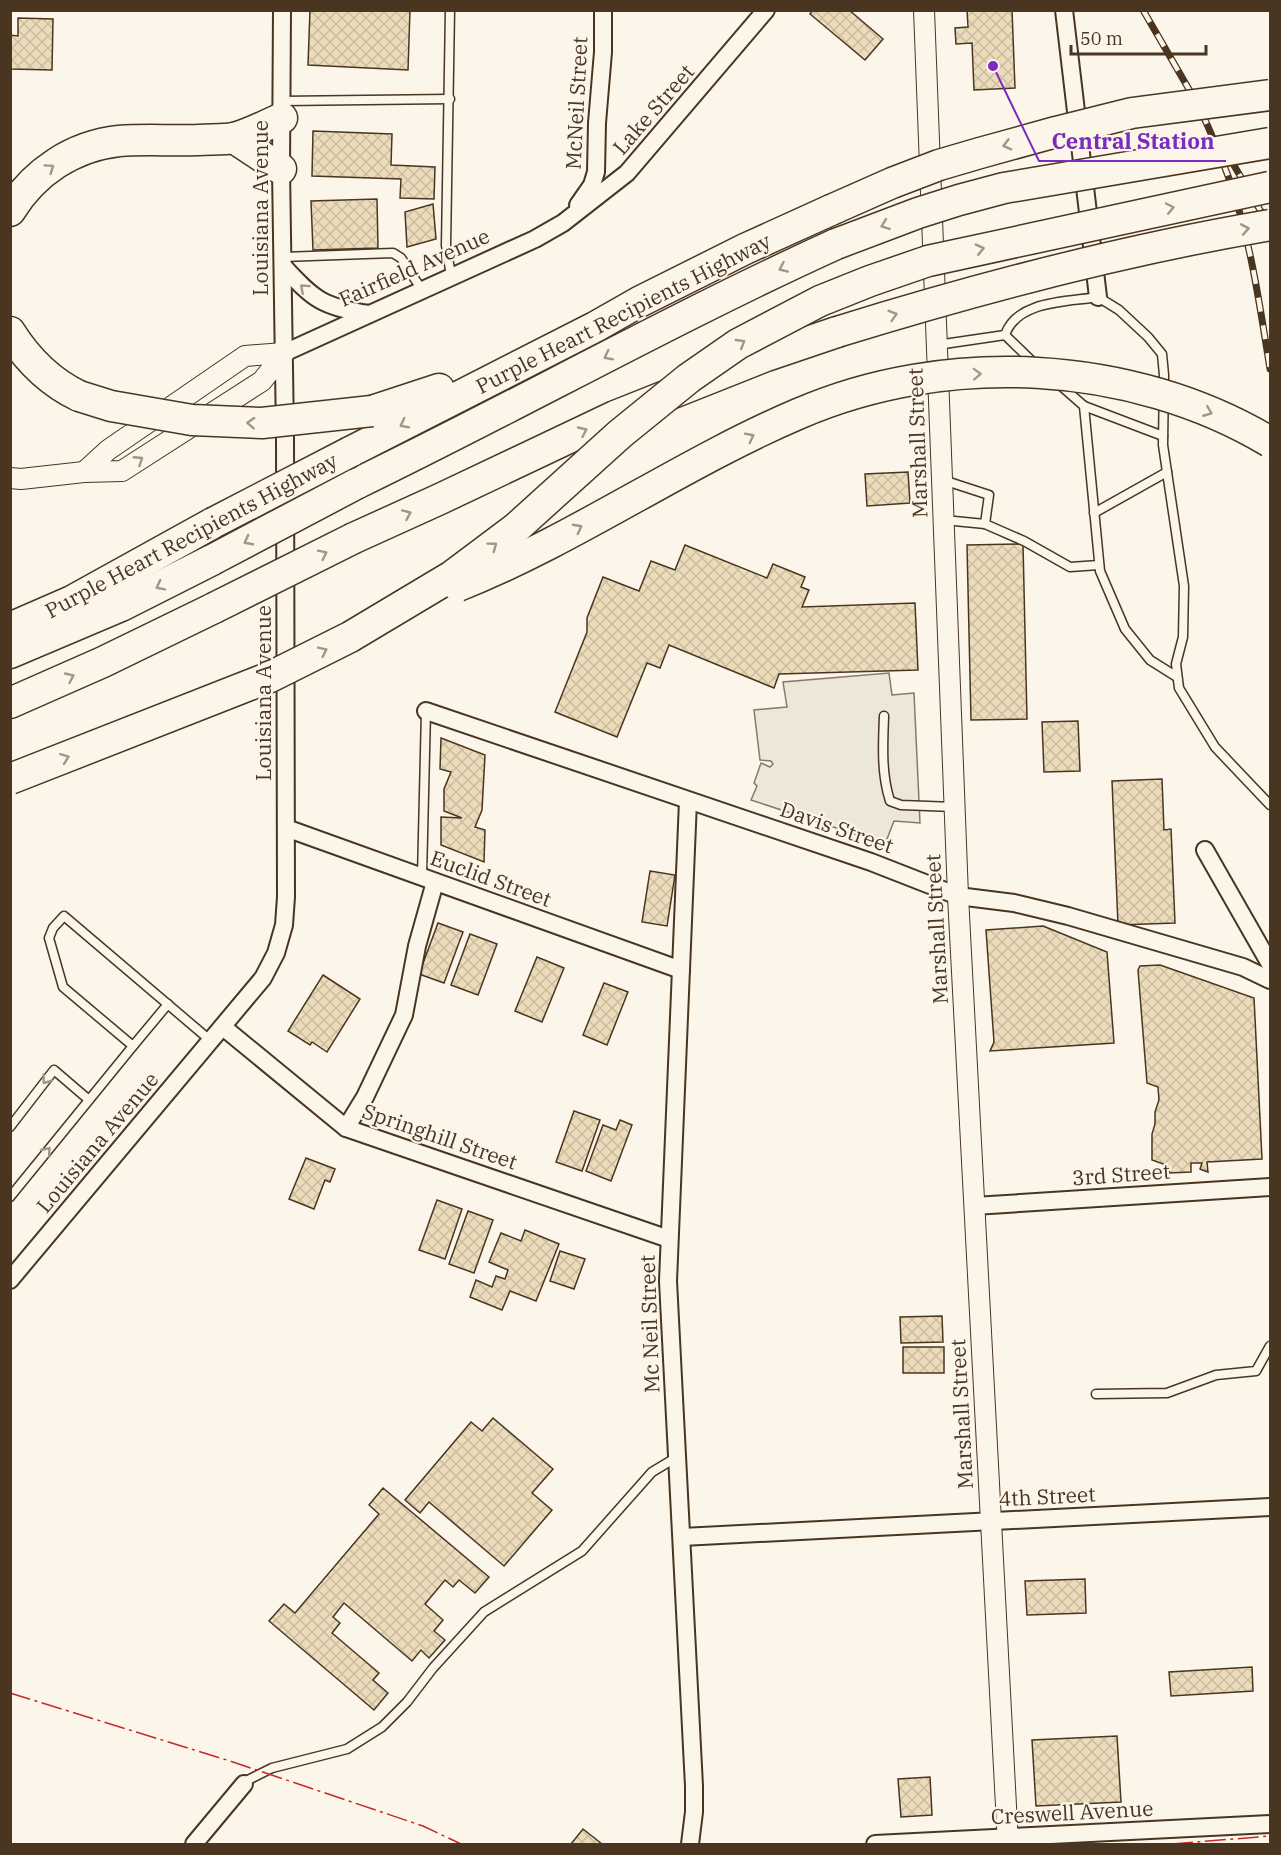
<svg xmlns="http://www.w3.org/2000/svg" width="1281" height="1855" font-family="'IBM Plex Serif',serif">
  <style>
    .parking { fill: #ede7d9; stroke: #887966; stroke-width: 1.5 }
    .building { fill: url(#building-cross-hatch); stroke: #4a3520; stroke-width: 1.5 }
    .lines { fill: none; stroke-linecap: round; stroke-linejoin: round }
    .service-casing { stroke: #4a3520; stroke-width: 11 }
    .minor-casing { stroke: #4a3520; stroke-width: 20 }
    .tertiary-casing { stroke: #4a3520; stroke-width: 22 }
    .motorway-casing { stroke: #4a3520; stroke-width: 33 }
    .service { stroke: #fbf6e9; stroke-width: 8 }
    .minor { stroke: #fbf6e9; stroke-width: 16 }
    .tertiary { stroke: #fbf6e9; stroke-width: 20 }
    .motorway { stroke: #fbf6e9; stroke-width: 30 }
    .rail-casing { stroke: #4a3520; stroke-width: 7 }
    .rail { stroke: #fbf6e9; stroke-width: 4.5; stroke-dasharray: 14; stroke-linecap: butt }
    .motorway-bridge-casing { stroke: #4a3520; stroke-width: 33; stroke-linecap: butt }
    .motorway-bridge { stroke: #fbf6e9; stroke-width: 30 }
    .power { stroke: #c62828; stroke-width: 1.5; stroke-dasharray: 21 4.5 3 4.5; stroke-linecap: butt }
    .oneway { stroke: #a29684 }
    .labels { text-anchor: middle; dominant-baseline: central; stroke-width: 4.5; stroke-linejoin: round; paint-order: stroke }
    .street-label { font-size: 21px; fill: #4a3520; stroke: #fbf6e9 }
    .leader { fill: none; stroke: #7b2cbf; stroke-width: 2 }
    .callout-dot { fill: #7b2cbf; stroke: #fbf6e9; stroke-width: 2 }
    .callout-label { font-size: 22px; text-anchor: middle; font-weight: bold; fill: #7b2cbf; stroke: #fbf6e9; stroke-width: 4.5; stroke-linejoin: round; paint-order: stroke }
  </style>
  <defs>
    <pattern id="building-cross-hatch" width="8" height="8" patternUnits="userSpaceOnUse" patternTransform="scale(1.5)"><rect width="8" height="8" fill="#ecdcbc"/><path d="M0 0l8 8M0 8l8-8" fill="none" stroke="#ccbda1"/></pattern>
  </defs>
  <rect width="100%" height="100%" fill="#fbf6e9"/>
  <path class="parking" d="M889 673 892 695 914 693 920 823 894 821 885 844 751 800 757 786 754 783 761 763 770 767 773 764 771 761 760 760 754 710 787 707 783 682Z"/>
  <g class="building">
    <path d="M310 10H410L408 70 308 65Z"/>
    <path d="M813 10H849L883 39 865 60 810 14Z"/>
    <path d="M967 10H1012L1015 88 974 90 972 43 956 44 955 28 968 27Z"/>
    <path d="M18 18 53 19 52 70 10 69V35L18 36Z"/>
    <path d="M313 131 392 134 391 165 435 167 434 199 400 198 401 179 312 176Z"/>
    <path d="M377 199 378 248 313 250 311 201Z"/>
    <path d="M433 204 436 239 407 247 405 212Z"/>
    <path d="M908 472 910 503 867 506 865 474Z"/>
    <path d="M1023 544 1027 719 971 720 967 545Z"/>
    <path d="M685 545 767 578 773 564 805 577 801 587 809 590 802 607 915 603 918 670 779 674 774 688 669 645 660 668 647 663 617 737 555 712 587 632V618L603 577 639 591 651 561 675 570Z"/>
    <path d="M1078 721 1080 771 1044 772 1042 722Z"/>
    <path d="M441 738 485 755 482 810 475 827 485 830 484 862 441 845V817L462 818 444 811V789L451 772 440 769Z"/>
    <path d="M1162 779 1164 830 1171 829 1175 923 1118 925 1112 781Z"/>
    <path d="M650 871 675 875 667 926 642 922Z"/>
    <path d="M438 923 463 932 444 983 419 974Z"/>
    <path d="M1043 926 1107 952 1114 1043 990 1051 994 1042 986 930Z"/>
    <path d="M470 934 497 944 478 995 451 985Z"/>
    <path d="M537 957 564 968 542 1022 515 1011Z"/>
    <path d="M1160 965 1254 998 1262 1159 1207 1162 1208 1172 1200 1169 1202 1163H1191V1172L1169 1173V1166L1152 1160V1134L1155 1124V1112L1159 1100 1158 1087 1147 1083 1138 970 1140 966Z"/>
    <path d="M323 975 360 999 327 1052 312 1042 310 1045 288 1031Z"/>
    <path d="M604 983 628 992 607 1045 583 1035Z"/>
    <path d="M574 1111 600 1120 582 1171 556 1162Z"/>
    <path d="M620 1120 632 1125 611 1181 586 1171 603 1125 616 1130Z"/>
    <path d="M306 1158 335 1169 330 1182 325 1180 314 1209 289 1199Z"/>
    <path d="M437 1200 462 1209 445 1259 419 1250Z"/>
    <path d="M468 1211 493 1220 474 1273 449 1264Z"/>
    <path d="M525 1230 559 1244 536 1301 510 1291 502 1310 470 1297 476 1280 492 1287 496 1276 505 1279 508 1270 489 1262 501 1233 521 1241Z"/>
    <path d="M560 1251 585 1259 574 1289 550 1281Z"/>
    <path d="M942 1316 943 1342 901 1343 900 1317Z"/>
    <rect x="903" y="1347" width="41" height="26"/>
    <path d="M493 1418 553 1469 532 1493 552 1510 504 1566 429 1502 420 1513 405 1500 471 1422 482 1431Z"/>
    <path d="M383 1488 489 1577 475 1593 459 1580 453 1587 445 1580 425 1604 443 1620 434 1631 445 1640 429 1658 421 1650 412 1661 344 1603 333 1617 340 1623 332 1633 379 1673 373 1680 388 1693 374 1710 269 1621 284 1604 295 1613 379 1514 369 1505Z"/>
    <path d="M1085 1579 1086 1613 1027 1615 1025 1581Z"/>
    <path d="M1252 1667 1253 1691 1171 1696 1169 1672Z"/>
    <path d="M1117 1736 1121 1802 1036 1806 1032 1740Z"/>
    <path d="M930 1777 932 1815 901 1817 898 1779Z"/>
    <path d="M583 1829 602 1844H571Z"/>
  </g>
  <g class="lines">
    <defs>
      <g id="service">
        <path d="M450 10 446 245 451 276"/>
        <path d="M282 101 450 99"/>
        <path d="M283 257 393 253 401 258 422 290"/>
        <path d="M937 345 1005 335"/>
        <path d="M1036 365 1005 335C1017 300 1068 302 1098 297L1119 310 1148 337 1162 354 1164 375 1163 445 1184 586 1183 637 1176 664 1179 688 1215 747 1270 805"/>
        <path d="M1060 385 1084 406 1100 571 1125 629 1150 660 1177 677"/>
        <path d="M1084 406 1163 436"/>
        <path d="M943 480 989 495 985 524 944 520"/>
        <path d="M1094 513 1167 472"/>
        <path d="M985 524 1024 541 1070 567 1099 565"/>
        <path d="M884 716C883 744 881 773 890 801L901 805 954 807"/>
        <path d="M422 877 426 711"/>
        <path d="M133 1046 168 1004"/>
        <path d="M10 1127 54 1070 89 1100"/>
        <path d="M10 1197 133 1046 63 987 49 938 53 928 64 916 211 1041"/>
        <path d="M1096 1394 1167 1393 1216 1375 1256 1371 1270 1346"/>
        <path d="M244 1784 248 1780 272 1768 347 1749 382 1727 407 1702 433 1668 484 1612 582 1551 652 1472 677 1457"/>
      </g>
      <g id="minor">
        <path d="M1064 10 1098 297"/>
        <path d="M578 205 592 185 596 172 597 123 603 52V10"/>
        <path d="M283 266C314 300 323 307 369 314"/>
        <path d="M284 353 535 239 563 223 627 173 766 10"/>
        <path d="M426 711 871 862 958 896 1014 903 1068 916 1243 967 1270 980"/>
        <path d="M688 801 668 1281 694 1786V1812L690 1844"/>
        <path d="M286 828 681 970"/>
        <path d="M1205 850 1270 964"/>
        <path d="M223 1027 346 1128 669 1239"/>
        <path d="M346 1128 365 1097 404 1015 417 946 435 882"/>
        <path d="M974 1206 1270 1187"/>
        <path d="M10 1280 263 978 276 953 284 925 286 897 285 435 281 169 282 10"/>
        <path d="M682 1537 1270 1507"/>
        <path d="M194 1844 244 1784"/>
        <path d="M875 1844 1270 1824"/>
      </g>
      <g id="tertiary">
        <path d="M924 10 958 896 1008 1844"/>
        <path d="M84 472 108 450 245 356 284 353"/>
        <path d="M10 478 21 479 84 472 122 471 262 381 284 353"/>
      </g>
      <g id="motorway">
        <path d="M234 138 281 169"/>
        <path d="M10 211C34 172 73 146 119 141 145 139 172 141 198 140 209 139 223 140 234 138 250 134 266 125 282 118"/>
        <path d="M10 332C27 359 50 382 79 396"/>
        <path d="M372 411 439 389"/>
        <path d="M350 452 595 327 639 302 745 249 831 210"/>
        <path d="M356 484C517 406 673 318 836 244"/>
        <path d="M354 538 440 499 615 416 766 356 837 332"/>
        <path d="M10 628 72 601 213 523"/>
        <path d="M10 653 121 606 212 560"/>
        <path d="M10 703 103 662 214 608"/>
      </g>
    </defs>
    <use href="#service" class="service-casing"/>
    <use href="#minor" class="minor-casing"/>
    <use href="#tertiary" class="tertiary-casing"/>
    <use href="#motorway" class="motorway-casing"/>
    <use href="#service" class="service"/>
    <use href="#minor" class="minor"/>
    <use href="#tertiary" class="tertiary"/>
    <use href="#motorway" class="motorway"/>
    <defs>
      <g id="rail">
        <path d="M1143 10 1205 117"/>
        <path d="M1201 111C1212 135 1222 159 1231 184 1251 243 1260 307 1270 369"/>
        <path d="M1225 150 1270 227"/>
      </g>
    </defs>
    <use href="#rail" class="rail-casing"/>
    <use href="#rail" class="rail"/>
    <defs>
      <g id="motorway-bridge">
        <path d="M831 210 892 183 939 165 980 153 1056 132 1132 113 1270 95"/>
        <path d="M836 244 918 213 959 200 1004 188 1270 143"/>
        <path d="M837 332C979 288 1123 250 1270 225"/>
        <path d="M79 396 111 406 192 420 262 423 372 411"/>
        <path d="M213 523 350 452"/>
        <path d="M212 560 356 484"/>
        <path d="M458 586C576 539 681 464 798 414 945 350 1132 359 1270 442"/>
        <path d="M214 608 354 538"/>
        <path d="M10 779 270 677 350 637 452 576 516 528 620 434 689 378 738 344 820 301 870 281 928 261 1270 187"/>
      </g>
    </defs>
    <use href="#motorway-bridge" class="motorway-bridge-casing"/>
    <use href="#motorway-bridge" class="motorway-bridge"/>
    <g class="power">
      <path d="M10 1693 230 1761 423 1826 461 1844"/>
      <path d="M1172 1844 1270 1836"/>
    </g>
  </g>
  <defs><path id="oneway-chevron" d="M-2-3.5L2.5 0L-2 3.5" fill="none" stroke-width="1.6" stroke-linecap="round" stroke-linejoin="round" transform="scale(1.5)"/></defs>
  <g class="oneway">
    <use href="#oneway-chevron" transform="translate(1007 145) rotate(165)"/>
    <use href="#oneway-chevron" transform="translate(50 168) rotate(-35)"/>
    <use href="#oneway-chevron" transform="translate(1170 208) rotate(-12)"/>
    <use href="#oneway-chevron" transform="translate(885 225) rotate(160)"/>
    <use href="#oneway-chevron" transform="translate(1245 229) rotate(-10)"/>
    <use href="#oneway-chevron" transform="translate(980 249) rotate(-13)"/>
    <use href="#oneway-chevron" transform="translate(783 268) rotate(156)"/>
    <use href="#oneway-chevron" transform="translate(304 288) rotate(-138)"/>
    <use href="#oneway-chevron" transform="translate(893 315) rotate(-17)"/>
    <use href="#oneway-chevron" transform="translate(741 343) rotate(-31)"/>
    <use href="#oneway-chevron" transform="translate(608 356) rotate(153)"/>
    <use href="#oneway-chevron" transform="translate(977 374) rotate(-2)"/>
    <use href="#oneway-chevron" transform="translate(1208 412) rotate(22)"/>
    <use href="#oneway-chevron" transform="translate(251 423) rotate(-177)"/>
    <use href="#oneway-chevron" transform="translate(404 424) rotate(153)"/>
    <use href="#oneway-chevron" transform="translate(583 431) rotate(-25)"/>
    <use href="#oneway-chevron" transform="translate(750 437) rotate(-27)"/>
    <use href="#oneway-chevron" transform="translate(139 460) rotate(-33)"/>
    <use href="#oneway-chevron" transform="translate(407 514) rotate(-24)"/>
    <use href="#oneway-chevron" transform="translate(578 528) rotate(-28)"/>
    <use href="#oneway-chevron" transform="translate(248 541) rotate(152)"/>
    <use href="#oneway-chevron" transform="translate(493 546) rotate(-37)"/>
    <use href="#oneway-chevron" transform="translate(323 554) rotate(-26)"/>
    <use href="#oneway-chevron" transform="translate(160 586) rotate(153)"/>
    <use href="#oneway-chevron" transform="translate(323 651) rotate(-26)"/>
    <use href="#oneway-chevron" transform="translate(70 677) rotate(-25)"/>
    <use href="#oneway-chevron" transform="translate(65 758) rotate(-21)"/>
    <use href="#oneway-chevron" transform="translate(46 1080) rotate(127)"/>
    <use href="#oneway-chevron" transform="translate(47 1151) rotate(-51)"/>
  </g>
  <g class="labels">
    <g class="street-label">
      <text transform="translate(576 103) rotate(-87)">McNeil Street</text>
      <text transform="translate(653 109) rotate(-49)">Lake Street</text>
      <text transform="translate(260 208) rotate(-90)">Louisiana Avenue</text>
      <text transform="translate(414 267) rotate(-24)">Fairfield Avenue</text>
      <text transform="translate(623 313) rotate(-27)">Purple Heart Recipients Highway</text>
      <text transform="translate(917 443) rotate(-92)">Marshall Street</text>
      <text transform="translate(191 535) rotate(-28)">Purple Heart Recipients Highway</text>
      <text transform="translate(263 693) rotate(-90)">Louisiana Avenue</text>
      <text transform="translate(837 827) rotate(19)">Davis Street</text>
      <text transform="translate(491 878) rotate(20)">Euclid Street</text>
      <text transform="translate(936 929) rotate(-93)">Marshall Street</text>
      <text transform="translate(440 1136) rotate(19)">Springhill Street</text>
      <text transform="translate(97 1142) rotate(-50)">Louisiana Avenue</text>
      <text transform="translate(1121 1174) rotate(-4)">3rd Street</text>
      <text transform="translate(649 1324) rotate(-92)">Mc Neil Street</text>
      <text transform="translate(961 1414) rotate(-93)">Marshall Street</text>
      <text transform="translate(1047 1496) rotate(-3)">4th Street</text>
      <text transform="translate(1072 1812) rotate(-3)">Creswell Avenue</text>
    </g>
  </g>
  <path class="leader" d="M993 66L1039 161H1226"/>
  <circle class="callout-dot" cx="993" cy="66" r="6"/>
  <g class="callout-label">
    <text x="1133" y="149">Central Station</text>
  </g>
  <rect width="1281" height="1855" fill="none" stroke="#4a3520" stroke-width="24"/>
  <path d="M1071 45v9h135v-9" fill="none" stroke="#4a3520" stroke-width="3"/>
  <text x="1080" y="45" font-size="18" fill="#4a3520" stroke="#fbf6e9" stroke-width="4.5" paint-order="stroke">50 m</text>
</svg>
